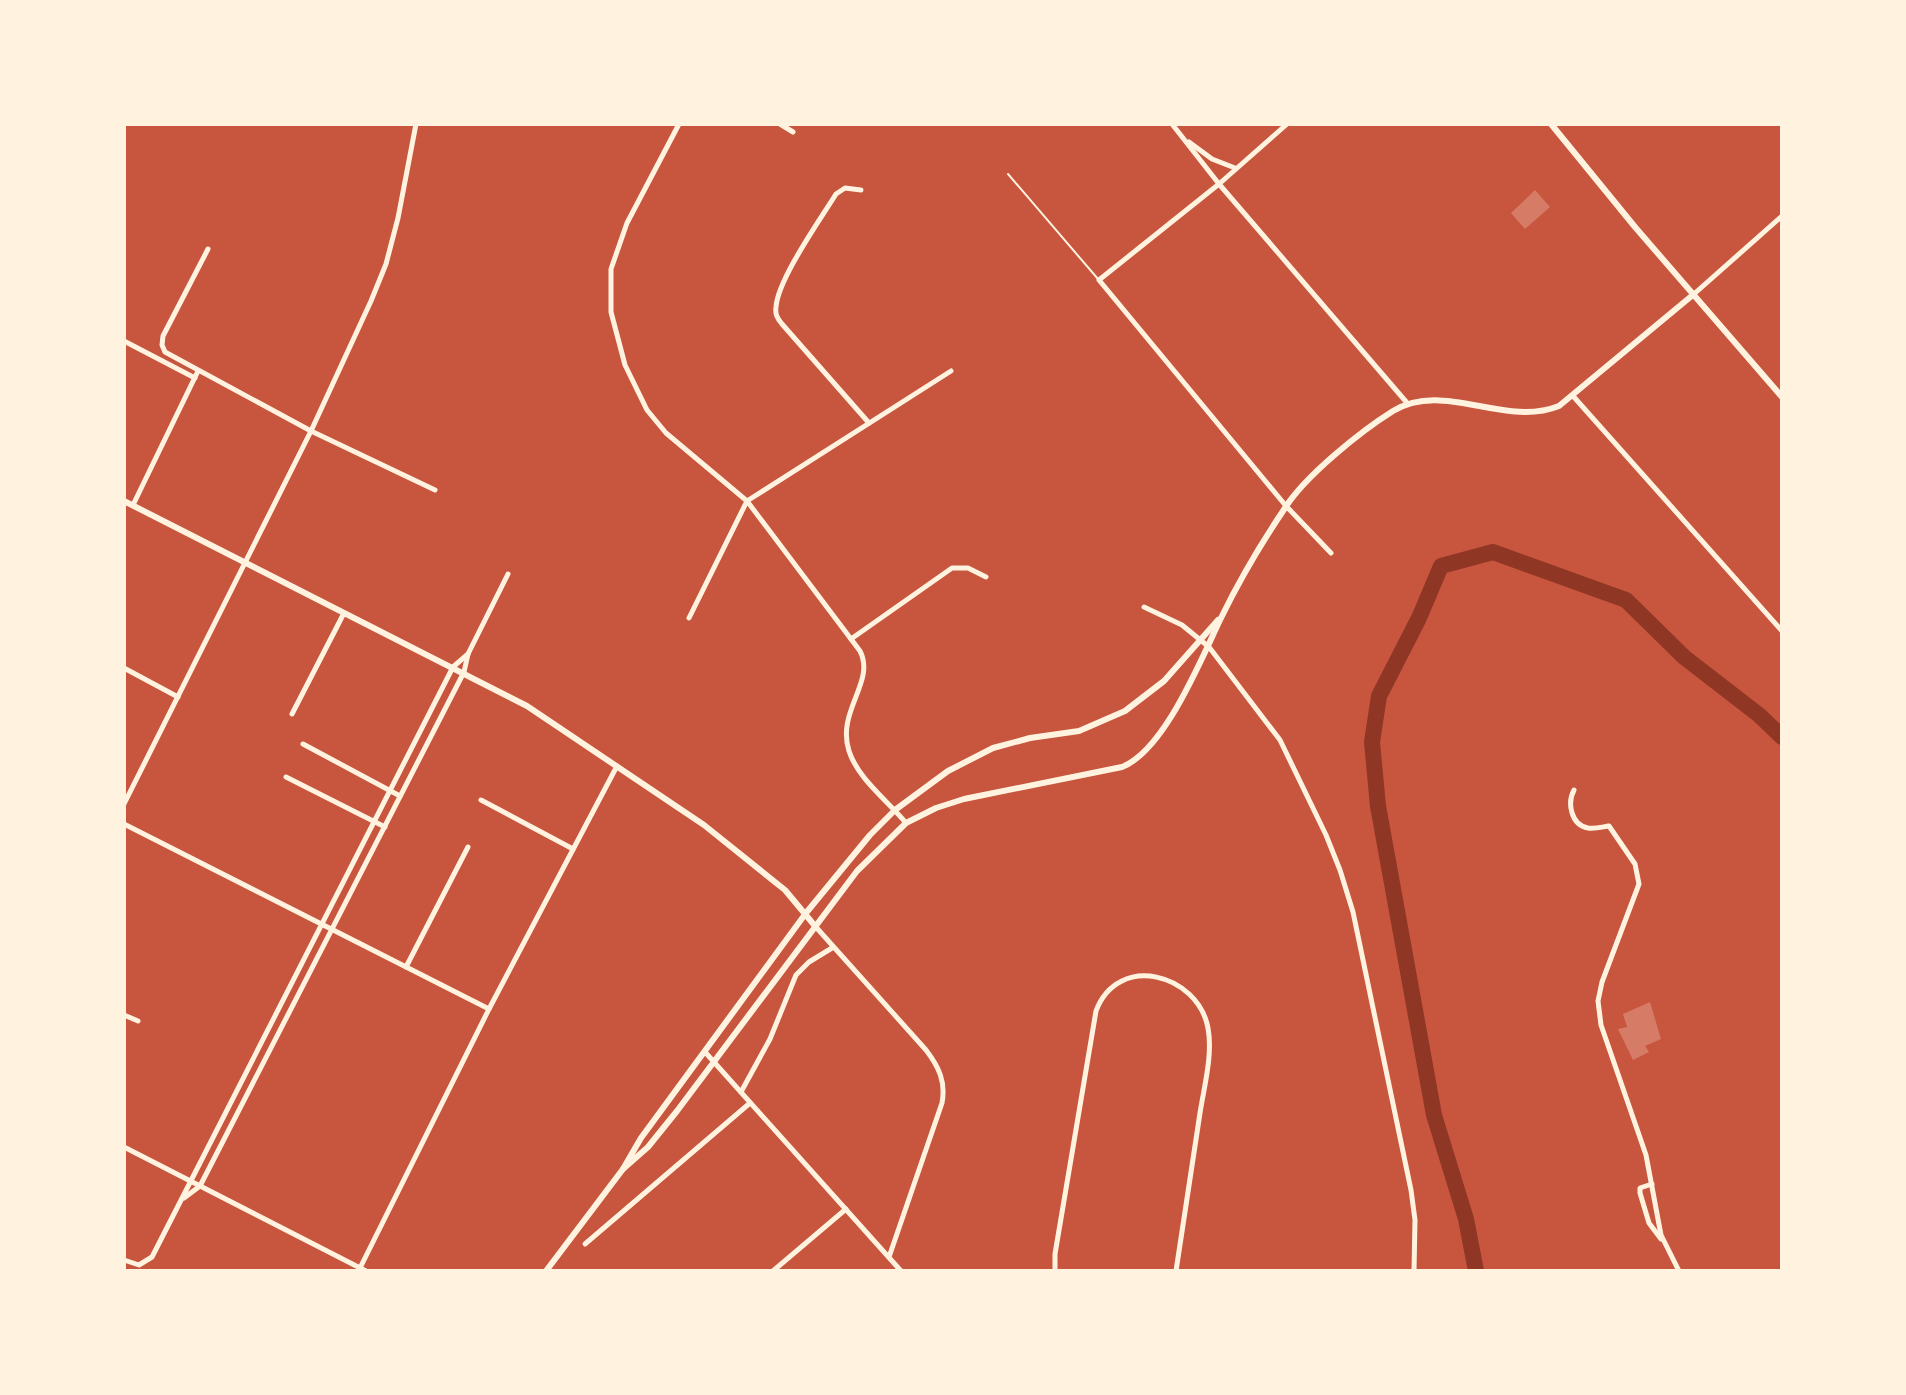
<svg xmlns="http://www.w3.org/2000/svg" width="1906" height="1395" font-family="'DM Sans',sans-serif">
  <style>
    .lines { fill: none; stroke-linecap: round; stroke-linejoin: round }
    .river { stroke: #8f3625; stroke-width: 16 }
    .building { fill: #d67c66 }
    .service { stroke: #fff3e0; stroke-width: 2 }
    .minor { stroke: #fff3e0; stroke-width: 5 }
    .tertiary { stroke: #fff3e0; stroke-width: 6 }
  </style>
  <rect width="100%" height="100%" fill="#c8553d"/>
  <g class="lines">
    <path class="river" d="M1476 1271 1466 1219 1434 1115 1378 806 1372 742 1379 696 1419 618 1441 566 1493 552 1626 600 1684 657 1759 715 1782 737"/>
  </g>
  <g class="building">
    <path d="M1535 190 1550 207 1525 229 1511 213Z"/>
    <path d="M1650 1002 1661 1039 1645 1046 1649 1052 1633 1060 1618 1029 1627 1027 1623 1014Z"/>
  </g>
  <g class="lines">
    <path class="service" d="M1008 174 1098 279"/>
    <g class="minor">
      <path d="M679 124 627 223 611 269V312L625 365 647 410 666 433 747 501 860 651C876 682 836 711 849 751 858 779 888 801 906 823"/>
      <path d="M780 124 793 132"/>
      <path d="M1172 124 1219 184 1408 404"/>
      <path d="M1287 124 1219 184 1099 280 1286 506 1331 553"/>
      <path d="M1189 142 1212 159 1235 168"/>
      <path d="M861 190 845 188 836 194C820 220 778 279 776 307 775 314 777 318 782 324L869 423"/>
      <path d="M208 249 163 336 162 345 165 352 311 431 435 490"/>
      <path d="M1694 294 1782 216"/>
      <path d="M124 341 195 378"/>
      <path d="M1573 396 1782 631"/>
      <path d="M133 505 198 371"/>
      <path d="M1144 607 1182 625 1209 647 1280 740 1326 835 1340 870 1353 912 1411 1190 1415 1220 1414 1271"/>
      <path d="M689 618 747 501 951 371"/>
      <path d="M851 639 952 568H968L986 577"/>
      <path d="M124 668 178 697"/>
      <path d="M292 714 344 613"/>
      <path d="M303 744 400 796"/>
      <path d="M286 777 385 827"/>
      <path d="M1574 790C1567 803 1571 825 1588 828 1595 829 1602 827 1609 826L1635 864 1639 884 1602 982 1598 1001 1601 1025 1646 1155 1661 1235 1679 1271"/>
      <path d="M481 800 573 849"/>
      <path d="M124 804 311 431 371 301 386 264 398 218 416 124"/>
      <path d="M124 824 489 1009"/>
      <path d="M815 926 926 1050C939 1067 946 1082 942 1103L889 1257"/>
      <path d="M406 967 468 847"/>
      <path d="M124 1015 138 1021"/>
      <path d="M705 1052 901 1271"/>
      <path d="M741 1092 770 1039 796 975 809 962 832 948"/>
      <path d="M124 1147 366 1271"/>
      <path d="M1652 1184 1640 1188V1193L1649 1223 1661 1239"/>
      <path d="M184 1198 200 1186 464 672 468 654 508 574"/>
      <path d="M585 1244 750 1103"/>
      <path d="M124 1260 139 1265 152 1257 453 667 468 654"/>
      <path d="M360 1268 489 1009 617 766"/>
      <path d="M773 1271 846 1209"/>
      <path d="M1055 1271V1254L1096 1011C1118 952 1198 974 1208 1028 1213 1055 1204 1087 1200 1113 1192 1166 1184 1218 1176 1271"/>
    </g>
    <g class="tertiary">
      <path d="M1551 124 1635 227 1782 397"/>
      <path d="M124 501 527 706 704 825 785 890 815 926"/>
      <path d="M623 1169 648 1147 677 1111 857 871 906 823 936 808 964 799 1122 767C1165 750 1201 659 1221 618 1239 581 1262 542 1285 508 1305 476 1361 431 1393 411 1444 380 1504 428 1559 406L1694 294"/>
      <path d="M546 1271 623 1169 641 1138 806 913 870 835 895 810 948 771 993 748 1030 738 1079 731 1125 711 1164 681 1218 620"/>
    </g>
  </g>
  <rect width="1906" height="1395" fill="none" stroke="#fff3e0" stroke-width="252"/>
</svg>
